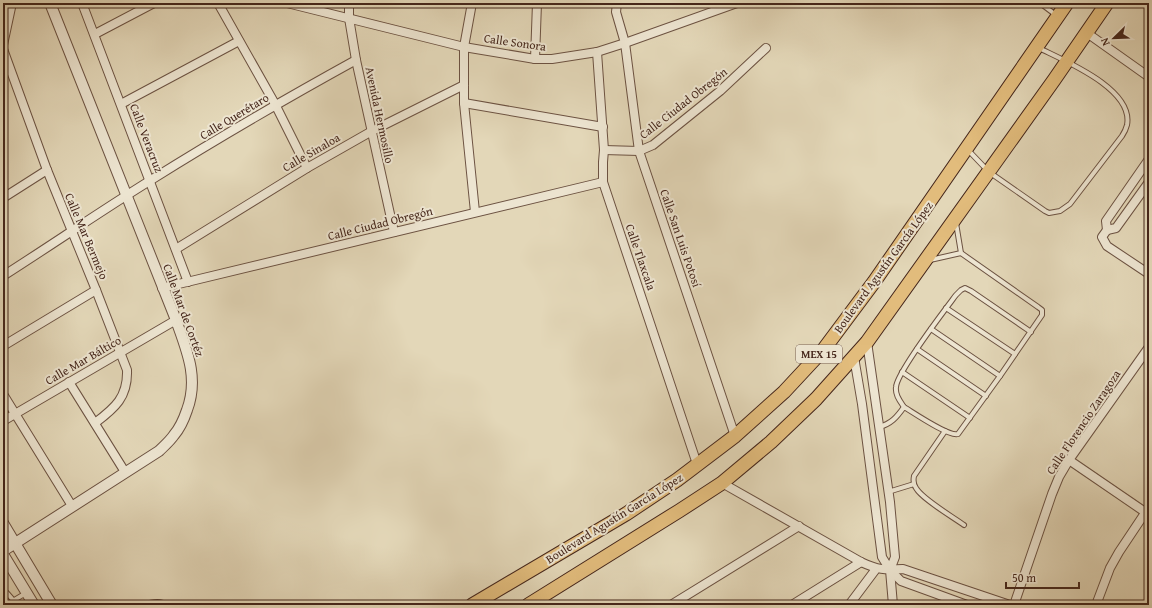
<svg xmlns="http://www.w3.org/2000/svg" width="1152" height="608" font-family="'Gentium Book Plus',serif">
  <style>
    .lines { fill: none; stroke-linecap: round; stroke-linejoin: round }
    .service-casing { stroke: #6c5242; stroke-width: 6 }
    .minor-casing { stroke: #6c5242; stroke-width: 10 }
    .tertiary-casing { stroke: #6c5242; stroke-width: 12 }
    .primary-casing { stroke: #45261b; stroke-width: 15 }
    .service { stroke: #ede5d1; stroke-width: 4 }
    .minor { stroke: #ede5d1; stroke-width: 8 }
    .tertiary { stroke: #ede5d1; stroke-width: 10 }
    .primary { stroke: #e2bc7c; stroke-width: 13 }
    .labels { text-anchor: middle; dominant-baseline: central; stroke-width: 4; stroke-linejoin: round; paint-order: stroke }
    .shield { fill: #ede5d1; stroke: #775f52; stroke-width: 1 }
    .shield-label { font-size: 11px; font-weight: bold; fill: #45261b }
    .street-label { font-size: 12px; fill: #45261b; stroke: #ede5d1 }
  </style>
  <rect width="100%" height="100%" fill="#e3d7b8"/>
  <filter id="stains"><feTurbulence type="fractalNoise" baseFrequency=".005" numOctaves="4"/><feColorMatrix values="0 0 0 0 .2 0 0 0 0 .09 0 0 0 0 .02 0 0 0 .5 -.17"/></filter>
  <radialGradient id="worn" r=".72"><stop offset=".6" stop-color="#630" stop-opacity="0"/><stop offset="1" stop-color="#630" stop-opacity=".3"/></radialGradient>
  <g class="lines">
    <defs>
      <g id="service">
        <path d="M1040 3 1056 15"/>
        <path d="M968 150 989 172 1045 211 1049 213 1060 211 1070 204 1122 136C1124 133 1126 129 1127 125 1134 89 1065 61 1039 48"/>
        <path d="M930 260 961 253"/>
        <path d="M946 308 1015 354"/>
        <path d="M931 329 1000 376"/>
        <path d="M917 349 986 396"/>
        <path d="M902 372 970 418"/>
        <path d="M904 407C900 401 895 395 896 387 897 372 944 311 956 295L961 290 965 288 971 291 1031 332"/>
        <path d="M879 427C891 424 897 417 904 407 914 413 949 437 958 434L1000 376 1042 315V310L1038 307 961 253 956 223"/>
        <path d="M945 431 914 476C913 481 913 484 916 488 922 499 953 517 964 525"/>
        <path d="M888 492 914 484"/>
        <path d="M3 592 7 593 14 601"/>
        <path d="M6 605 26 593"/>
        <path d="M143 605C151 602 161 600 167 605"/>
      </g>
      <g id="minor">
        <path d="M82 3 188 282"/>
        <path d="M218 3 275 104 307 168"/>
        <path d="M287 3 464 47 535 59H552L597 52 625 43 737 3"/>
        <path d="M349 3V18L356 60 394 232"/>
        <path d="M472 3 464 47V103L475 212"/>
        <path d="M617 3 616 12 625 43 639 151 735 436"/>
        <path d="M1087 33 1149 77"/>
        <path d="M95 34 154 3"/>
        <path d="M3 45 12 3"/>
        <path d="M3 49 47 170 96 290 127 370C128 397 115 408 95 423"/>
        <path d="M597 52 604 150 603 162V182L697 464"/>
        <path d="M535 59 537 3"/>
        <path d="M464 103 603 127"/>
        <path d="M121 104 239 41"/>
        <path d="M604 150 639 151 653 145 720 91 766 48"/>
        <path d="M3 198 47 170"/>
        <path d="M1107 230 1106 221 1149 159"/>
        <path d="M1107 230 1102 237 1107 246 1149 274"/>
        <path d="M1107 230 1116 228 1149 182"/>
        <path d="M176 249 307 168 372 131 464 85"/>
        <path d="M3 276C53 244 101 211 151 180 218 138 287 98 356 60"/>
        <path d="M162 288 603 182"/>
        <path d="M867 342 890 502 895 557 890 570 893 605"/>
        <path d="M3 346 96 290"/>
        <path d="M854 357 862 404 882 557 890 570 901 581 967 605"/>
        <path d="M69 382 125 472"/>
        <path d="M3 394 72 506"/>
        <path d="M3 421 176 320"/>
        <path d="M1069 460 1145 512"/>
        <path d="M722 483 861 562C878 570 884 570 903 569L1010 605"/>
        <path d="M671 605 799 526"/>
        <path d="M792 605 861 562"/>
        <path d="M849 605 876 569"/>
        <path d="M1014 605 1052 494 1059 477 1069 460 1149 347"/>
        <path d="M1096 605 1110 568 1119 552 1149 507"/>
      </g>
      <g id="tertiary">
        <path d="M3 523 52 605"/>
        <path d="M3 551 159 451C164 446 170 441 174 435 180 428 184 419 187 410 199 378 187 351 176 320L50 3"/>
        <path d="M3 554 34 605"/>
      </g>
      <g id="primary">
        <path d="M472 605 626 514 677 480 735 436 784 392 824 349 874 282 1067 3"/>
        <path d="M528 605 679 511 722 483 771 442 816 399 867 342 1054 80 1107 3"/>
      </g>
    </defs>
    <use href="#service" class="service-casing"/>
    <use href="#minor" class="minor-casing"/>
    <use href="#tertiary" class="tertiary-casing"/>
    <use href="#primary" class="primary-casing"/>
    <use href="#service" class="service"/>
    <use href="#minor" class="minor"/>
    <use href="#tertiary" class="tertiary"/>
    <use href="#primary" class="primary"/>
  </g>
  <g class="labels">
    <rect class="shield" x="796" y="345" width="46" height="18" rx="3"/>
    <g class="shield-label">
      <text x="819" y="354">MEX 15</text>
    </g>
    <g class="street-label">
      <text transform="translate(515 42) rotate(8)">Calle Sonora</text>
      <text transform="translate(683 103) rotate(-38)">Calle Ciudad Obregón</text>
      <text transform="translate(380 115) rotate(78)">Avenida Hermosillo</text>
      <text transform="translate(234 116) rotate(-31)">Calle Querétaro</text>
      <text transform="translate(147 138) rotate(69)">Calle Veracruz</text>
      <text transform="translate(311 152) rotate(-30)">Calle Sinaloa</text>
      <text transform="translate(380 223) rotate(-14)">Calle Ciudad Obregón</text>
      <text transform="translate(87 236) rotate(67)">Calle Mar Bermejo</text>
      <text transform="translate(681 238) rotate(71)">Calle San Luis Potosí</text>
      <text transform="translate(641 257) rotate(71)">Calle Tlaxcala</text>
      <text transform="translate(883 267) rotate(-54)">Boulevard Agustín García López</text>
      <text transform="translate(184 310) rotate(70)">Calle Mar de Cortéz</text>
      <text transform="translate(83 360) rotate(-30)">Calle Mar Báltico</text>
      <text transform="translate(1083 422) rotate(-56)">Calle Florencio Zaragoza</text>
      <text transform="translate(614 518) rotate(-32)">Boulevard Agustín García López</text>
    </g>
  </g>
  <rect width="1152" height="608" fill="none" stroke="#e3d7b8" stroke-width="16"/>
  <rect x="4" y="4" width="1144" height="600" fill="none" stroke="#45261b" stroke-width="2"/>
  <rect x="8" y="8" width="1136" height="592" fill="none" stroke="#45261b"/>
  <g transform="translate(1114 38) rotate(247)" stroke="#ede5d1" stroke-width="3" paint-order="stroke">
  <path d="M0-3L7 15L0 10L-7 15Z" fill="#45261b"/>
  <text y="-6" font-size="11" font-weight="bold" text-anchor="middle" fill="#45261b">N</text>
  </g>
  <path d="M1006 582v6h73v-6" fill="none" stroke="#45261b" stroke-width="2"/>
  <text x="1012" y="582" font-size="12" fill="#45261b" stroke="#ede5d1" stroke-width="3" paint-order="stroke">50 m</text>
  <rect width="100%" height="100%" filter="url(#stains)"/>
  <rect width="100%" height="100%" fill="url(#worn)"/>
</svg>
